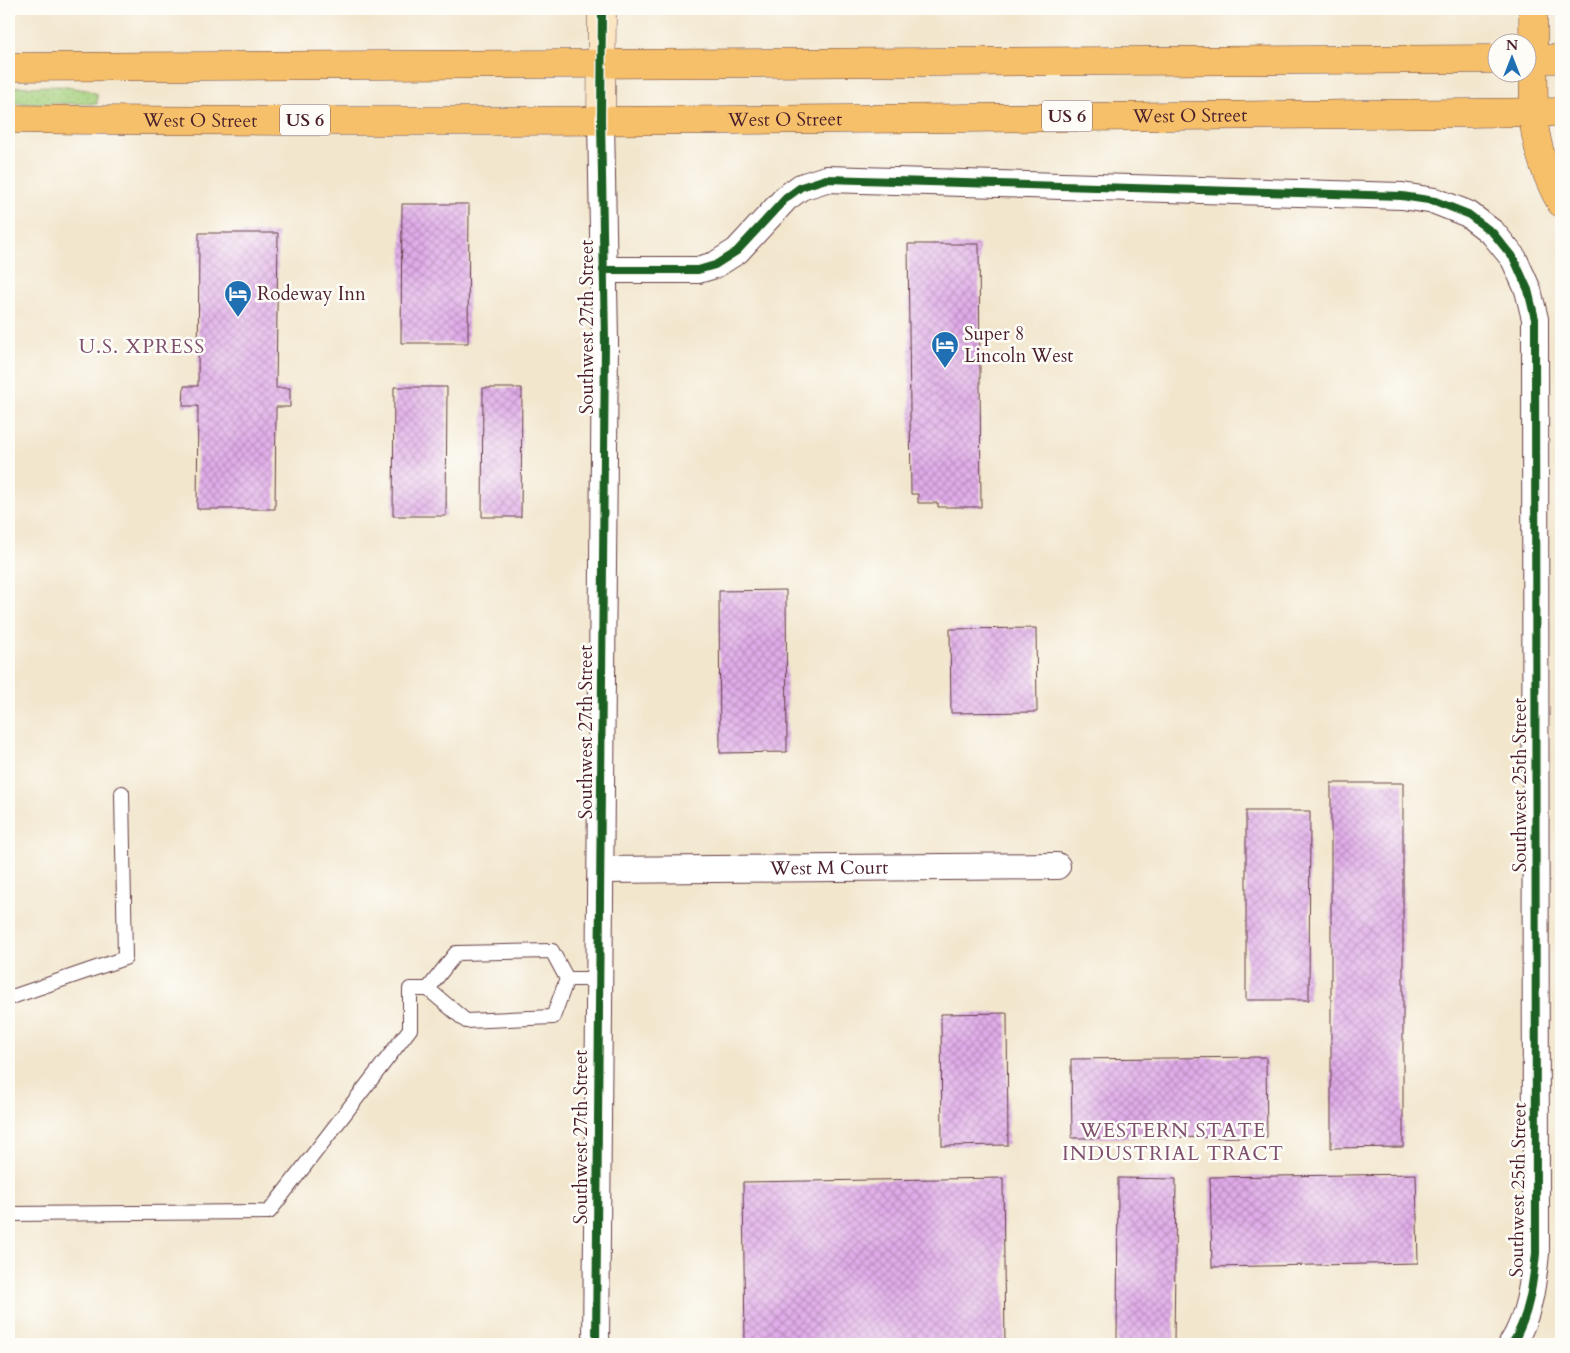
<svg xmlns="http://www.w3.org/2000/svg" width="1570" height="1353" font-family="Cardo,serif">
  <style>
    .grass { fill: url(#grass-dots); stroke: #777754 }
    .building { fill: url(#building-cross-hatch) }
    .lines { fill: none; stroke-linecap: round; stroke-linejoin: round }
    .lane-casing { stroke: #633d43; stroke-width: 16 }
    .street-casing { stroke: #633d43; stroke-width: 28 }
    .secondary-casing { stroke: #633d43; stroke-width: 29 }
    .primary-casing { stroke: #633d43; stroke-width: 29 }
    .highway-casing { stroke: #633d43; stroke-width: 29 }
    .lane { stroke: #fff; stroke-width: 14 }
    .street { stroke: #fff; stroke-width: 26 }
    .secondary { stroke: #fbe6c4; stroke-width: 28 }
    .primary { stroke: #f6c06b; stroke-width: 28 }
    .highway { stroke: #f6c06b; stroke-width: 28 }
    .cycleway-casing { stroke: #fdfcf7; stroke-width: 11 }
    .cycleway { stroke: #1b5e20; stroke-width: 8 }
    .labels { text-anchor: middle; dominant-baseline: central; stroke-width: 5; stroke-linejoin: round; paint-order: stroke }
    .shield { fill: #fdfcf7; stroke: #806168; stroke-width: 1 }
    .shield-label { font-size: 18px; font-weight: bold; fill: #4a1f2b }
    .street-label { font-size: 19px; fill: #4a1f2b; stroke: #fdfcf7 }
    .poi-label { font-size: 19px; fill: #4a1f2b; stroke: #fdfcf7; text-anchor: start }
    .neighbourhood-label { font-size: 20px; letter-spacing: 1px; fill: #7e506e; stroke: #fdfcf7 }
  </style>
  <defs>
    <pattern id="grass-dots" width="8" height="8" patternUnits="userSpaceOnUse" patternTransform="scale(1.25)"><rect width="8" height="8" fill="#a4cf7c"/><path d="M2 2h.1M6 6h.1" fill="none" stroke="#8fb16b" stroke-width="1.8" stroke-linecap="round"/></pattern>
    <pattern id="building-cross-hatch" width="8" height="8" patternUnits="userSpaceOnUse" patternTransform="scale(1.25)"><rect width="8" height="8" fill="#e0ace9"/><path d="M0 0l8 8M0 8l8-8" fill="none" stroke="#b88bbd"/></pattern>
  </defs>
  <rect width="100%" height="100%" fill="#fdfcf7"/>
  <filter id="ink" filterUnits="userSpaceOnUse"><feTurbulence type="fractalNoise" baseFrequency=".02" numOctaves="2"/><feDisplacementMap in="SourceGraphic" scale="10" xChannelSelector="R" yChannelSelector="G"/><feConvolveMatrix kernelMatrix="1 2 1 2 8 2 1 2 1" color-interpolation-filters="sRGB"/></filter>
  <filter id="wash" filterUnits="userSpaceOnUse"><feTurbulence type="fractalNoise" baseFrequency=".0096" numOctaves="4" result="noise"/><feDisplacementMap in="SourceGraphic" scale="20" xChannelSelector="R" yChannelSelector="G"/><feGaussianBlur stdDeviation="1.12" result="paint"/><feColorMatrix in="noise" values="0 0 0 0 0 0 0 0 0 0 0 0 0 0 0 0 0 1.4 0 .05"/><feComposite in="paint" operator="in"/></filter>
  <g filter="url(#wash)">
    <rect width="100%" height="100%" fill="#f2e6cd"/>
    <path class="grass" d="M60 86 87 90 97 94V104L9 103V87Z"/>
    <g id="blocks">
      <g class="building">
        <path d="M402 204H469L468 343H401Z"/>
        <path d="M199 233H278L276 388H290V407H276L275 509H197L198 406H183L184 386H198Z"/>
        <path d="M908 244H979L981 507H938V503H918V494H911Z"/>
        <path d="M394 387H447L446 516H393Z"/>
        <path d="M483 388H522L521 517H482Z"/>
        <path d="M786 590 787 752 720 753 719 591Z"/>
        <path d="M1036 628 1037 712 951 713 950 629Z"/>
        <path d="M1331 783H1403V1147L1331 1148Z"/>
        <path d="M1246 811H1310L1309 1000H1246Z"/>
        <path d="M1007 1013 1008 1145 942 1146 941 1014Z"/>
        <path d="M1266 1057 1267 1137 1072 1138 1071 1059Z"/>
        <path d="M1416 1174 1418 1263 1212 1267 1210 1177Z"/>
        <path d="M1003 1178 1005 1344H745L743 1182Z"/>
        <path d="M1118 1178 1176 1179 1174 1344H1117Z"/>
      </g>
    </g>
  </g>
  <g filter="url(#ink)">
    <use href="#blocks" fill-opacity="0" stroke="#633d43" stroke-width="1"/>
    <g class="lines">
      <defs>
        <g id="lane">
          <path d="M552 951 567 979 553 1017 466 1021 428 989 456 953Z"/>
          <path d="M567 979H598"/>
          <path d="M9 998 125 958 122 793"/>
          <path d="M9 1214 269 1212 410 1029V989H428"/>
        </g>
        <g id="street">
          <path d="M603 270H698L715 265 737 251 786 198 801 187 826 179 1402 196 1435 201 1468 214 1493 233 1514 259 1528 290 1535 319 1536 1253C1533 1284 1529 1317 1512 1344"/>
          <path id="s1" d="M601 870 1057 866"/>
          <path d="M596 1344 605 341 601 120"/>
        </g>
        <path id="secondary" d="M601 120 602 9"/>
        <g id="primary">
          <path d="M1528 59H1561"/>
          <path d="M9 67 1498 59"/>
          <path id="s2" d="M9 119C526 125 1044 117 1561 112"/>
        </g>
        <path id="highway" d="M1533 9 1534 124C1538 153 1547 178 1561 203"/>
      </defs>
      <use href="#lane" class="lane-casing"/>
      <use href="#street" class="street-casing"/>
      <use href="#secondary" class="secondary-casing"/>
      <use href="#primary" class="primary-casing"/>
      <use href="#highway" class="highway-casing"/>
      <use href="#lane" class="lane"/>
      <use href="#street" class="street"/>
      <use href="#secondary" class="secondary"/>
      <use href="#primary" class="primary"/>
      <use href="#highway" class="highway"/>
      <defs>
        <g id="cycleway">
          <path d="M603 270H698L715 265 737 251 786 198 801 187 826 179 1402 196 1435 201 1468 214 1493 233 1514 259 1528 290 1535 319 1536 1253C1533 1284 1529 1317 1512 1344"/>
          <path d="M596 1344 605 341 601 120 602 9"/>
        </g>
      </defs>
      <use href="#cycleway" class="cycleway-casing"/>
      <use href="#cycleway" class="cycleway"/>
    </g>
  </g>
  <defs>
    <symbol id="hotel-pin" viewBox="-11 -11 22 30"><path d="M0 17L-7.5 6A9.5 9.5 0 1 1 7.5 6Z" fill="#1f6fb2" stroke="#fdfcf7"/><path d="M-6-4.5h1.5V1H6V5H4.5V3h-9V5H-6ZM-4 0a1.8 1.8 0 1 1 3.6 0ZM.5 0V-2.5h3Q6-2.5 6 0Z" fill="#fff"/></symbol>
  </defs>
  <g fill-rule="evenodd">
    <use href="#hotel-pin" x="222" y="278" width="32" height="43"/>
    <use href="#hotel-pin" x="929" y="329" width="32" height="43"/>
  </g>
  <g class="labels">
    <g class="shield">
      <rect x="1042" y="100.5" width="50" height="31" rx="4"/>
      <rect x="280" y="104.5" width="50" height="31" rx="4"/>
    </g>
    <g class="shield-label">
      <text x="1067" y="116">US 6</text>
      <text x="305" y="120">US 6</text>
    </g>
    <g class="street-label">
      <text stroke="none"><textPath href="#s2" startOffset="1181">West O Street</textPath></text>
      <text stroke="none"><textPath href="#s2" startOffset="776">West O Street</textPath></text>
      <text stroke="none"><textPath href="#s2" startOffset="191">West O Street</textPath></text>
      <text transform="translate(587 327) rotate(-90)">Southwest 27th Street</text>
      <text transform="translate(586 732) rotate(-90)">Southwest 27th Street</text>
      <text transform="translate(1520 785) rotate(-90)">Southwest 25th Street</text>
      <text stroke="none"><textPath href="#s1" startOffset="228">West M Court</textPath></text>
      <text transform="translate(581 1137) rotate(-90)">Southwest 27th Street</text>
      <text transform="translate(1518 1190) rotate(-89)">Southwest 25th Street</text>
    </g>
    <g class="poi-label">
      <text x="257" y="294">Rodeway Inn</text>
      <text x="964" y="334">Super 8<tspan x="964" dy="22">Lincoln West</tspan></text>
    </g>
    <g class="neighbourhood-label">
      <text x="142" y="346">U.S. XPRESS</text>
      <text x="1173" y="1130">WESTERN STATE<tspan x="1173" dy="23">INDUSTRIAL TRACT</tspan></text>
    </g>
  </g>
  <rect width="1570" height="1353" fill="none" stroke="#fdfcf7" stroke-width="30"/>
  <g transform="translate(1512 58)"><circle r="24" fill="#fdfcf7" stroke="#b5a4a5"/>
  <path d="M0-4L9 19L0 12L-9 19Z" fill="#1f6fb2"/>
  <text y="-8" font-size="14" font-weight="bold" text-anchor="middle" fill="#4a1f2b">N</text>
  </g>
</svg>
